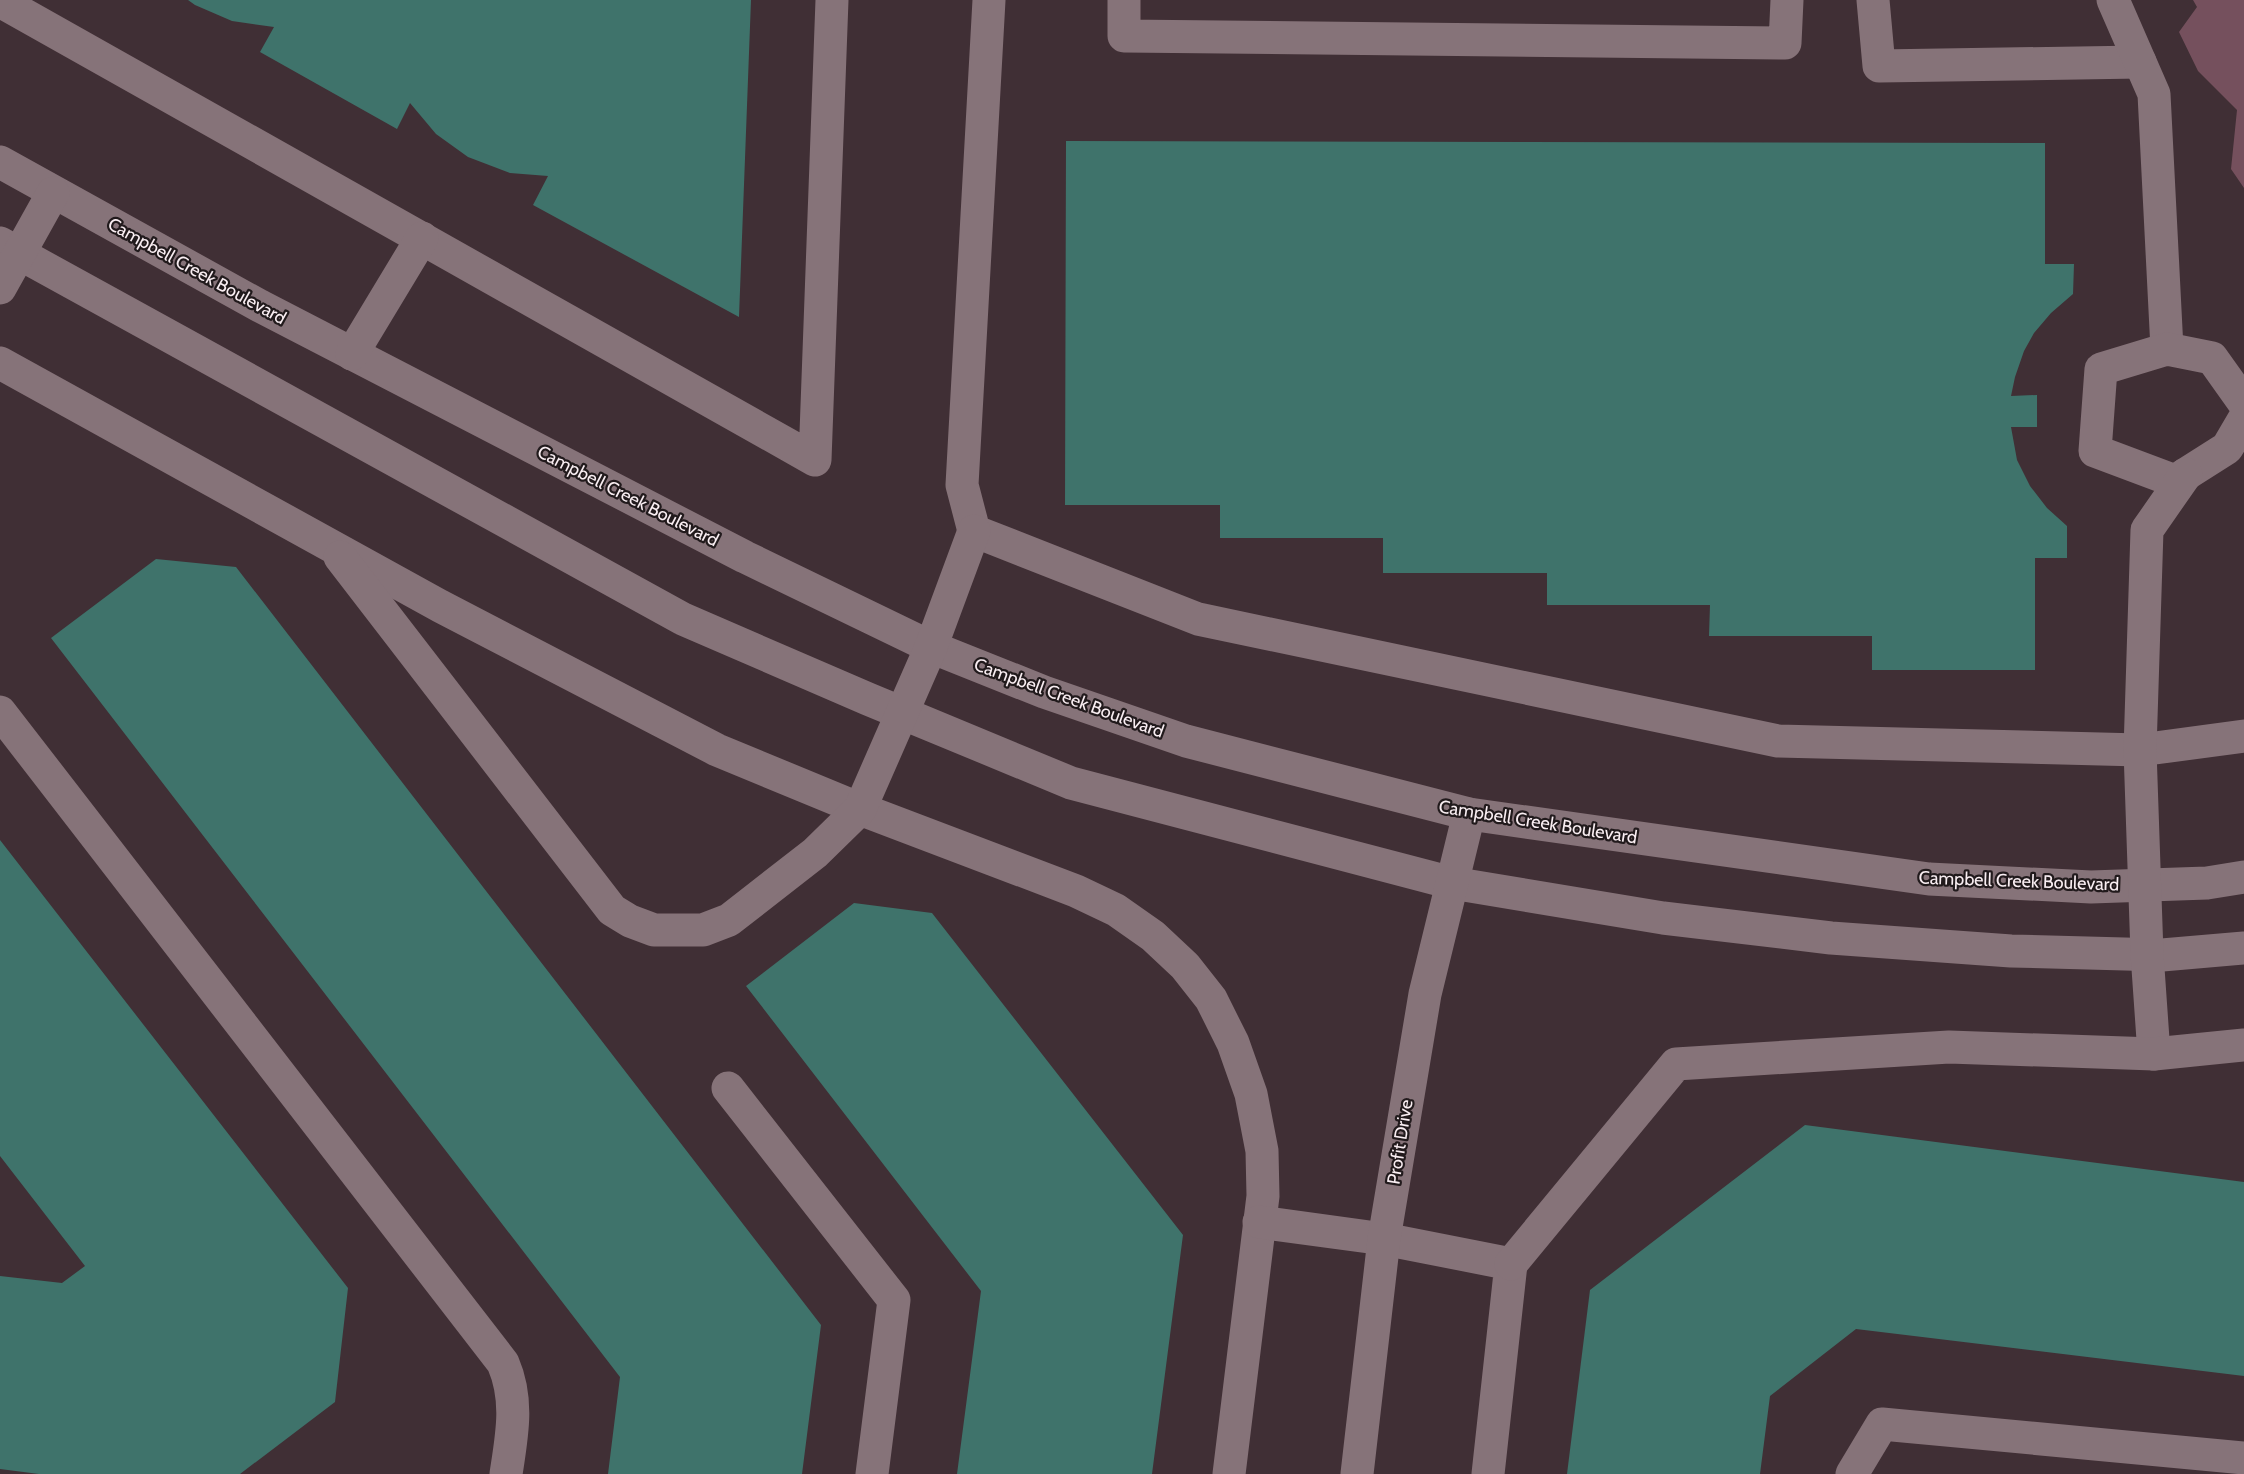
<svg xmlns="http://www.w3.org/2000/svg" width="2244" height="1474" font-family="Cabin,sans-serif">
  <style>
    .green { fill: #75505d }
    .building { fill: #3f736b }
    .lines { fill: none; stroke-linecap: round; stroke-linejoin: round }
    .minor { stroke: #867379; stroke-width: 33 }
    .labels { text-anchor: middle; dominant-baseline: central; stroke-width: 4.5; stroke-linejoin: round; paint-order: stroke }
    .street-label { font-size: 18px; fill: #f9eef2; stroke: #211a1c }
  </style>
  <rect width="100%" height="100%" fill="#402f35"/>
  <path class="green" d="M2193 0H2244V188L2231 169 2237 110 2198 71 2179 32 2197 7Z"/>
  <g class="building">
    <path d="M188 0H751L739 317 533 205 548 176 510 173 468 157 436 134 410 103 397 129 260 52 274 27 232 21 195 5Z"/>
    <path d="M1066 141 2045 143V264H2074L2073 294 2051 313 2034 333 2024 351 2015 377 2011 396 2037 395V427H2011L2017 460 2030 486 2047 508 2067 526V558H2035V670H1872V636H1709L1710 605H1547V573H1383V538H1220V505H1065Z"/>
    <path d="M156 559 236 567 821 1325 802 1474H608L620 1377 51 638Z"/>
    <path d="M0 840 348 1288 335 1402 240 1474H39L0 1469V1276L62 1283 85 1266 0 1156Z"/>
    <path d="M854 903 932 913 1183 1235 1152 1474H957L981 1291 746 986Z"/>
    <path d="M1805 1125 2244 1182V1376L1856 1329 1770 1396 1760 1474H1567L1590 1290Z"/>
  </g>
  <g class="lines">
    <g class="minor">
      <path d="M989 0 962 485 974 531 1198 619 1778 741 2140 750 2244 736"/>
      <path d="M1124 0V36L1785 43 1787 0"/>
      <path d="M1873 0 1879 66 2140 62"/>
      <path d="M2113 0 2154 94 2167 349"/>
      <path d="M0 1 815 460 832 0"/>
      <path d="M0 162 260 306 745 557 931 647 1044 692 1186 741 1469 814 1929 879 2091 887 2207 883 2244 877"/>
      <path d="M0 243 683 619 868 699 1071 783 1452 883 1663 918 1831 938 2011 951 2162 955 2244 948"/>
      <path d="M0 288 53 193"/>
      <path d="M352 354 422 238"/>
      <path d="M0 363 440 606 717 750 860 809 1076 891 1116 910 1153 936 1185 966 1211 999 1233 1043 1251 1094 1262 1151 1263 1196 1229 1474"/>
      <path d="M2244 403 2212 358 2167 349 2101 369 2095 451 2175 481 2227 448 2244 419"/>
      <path d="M340 557 612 910 630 921 654 930H703L729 920 815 853 860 809 931 647 974 531"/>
      <path d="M0 712 503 1363C519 1400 512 1435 506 1474"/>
      <path d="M2154 1054 2147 954 2140 750 2147 530 2186 474"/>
      <path d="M728 1088 894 1300 872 1474"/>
      <path d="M1259 1222 1384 1239 1511 1264 1488 1474"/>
      <path d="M1511 1264 1676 1064 1949 1047 2154 1054 2244 1045"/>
      <path d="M1357 1474 1384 1239 1425 994 1469 814"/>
      <path d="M1852 1474 1882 1424 2244 1458"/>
    </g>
  </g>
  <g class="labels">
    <g class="street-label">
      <text transform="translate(197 271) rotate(29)">Campbell Creek Boulevard</text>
      <text transform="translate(628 496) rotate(27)">Campbell Creek Boulevard</text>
      <text transform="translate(1069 698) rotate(20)">Campbell Creek Boulevard</text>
      <text transform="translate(1538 822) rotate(9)">Campbell Creek Boulevard</text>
      <text transform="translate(2019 881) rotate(2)">Campbell Creek Boulevard</text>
      <text transform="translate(1400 1142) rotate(-81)">Profit Drive</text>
    </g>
  </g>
</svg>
